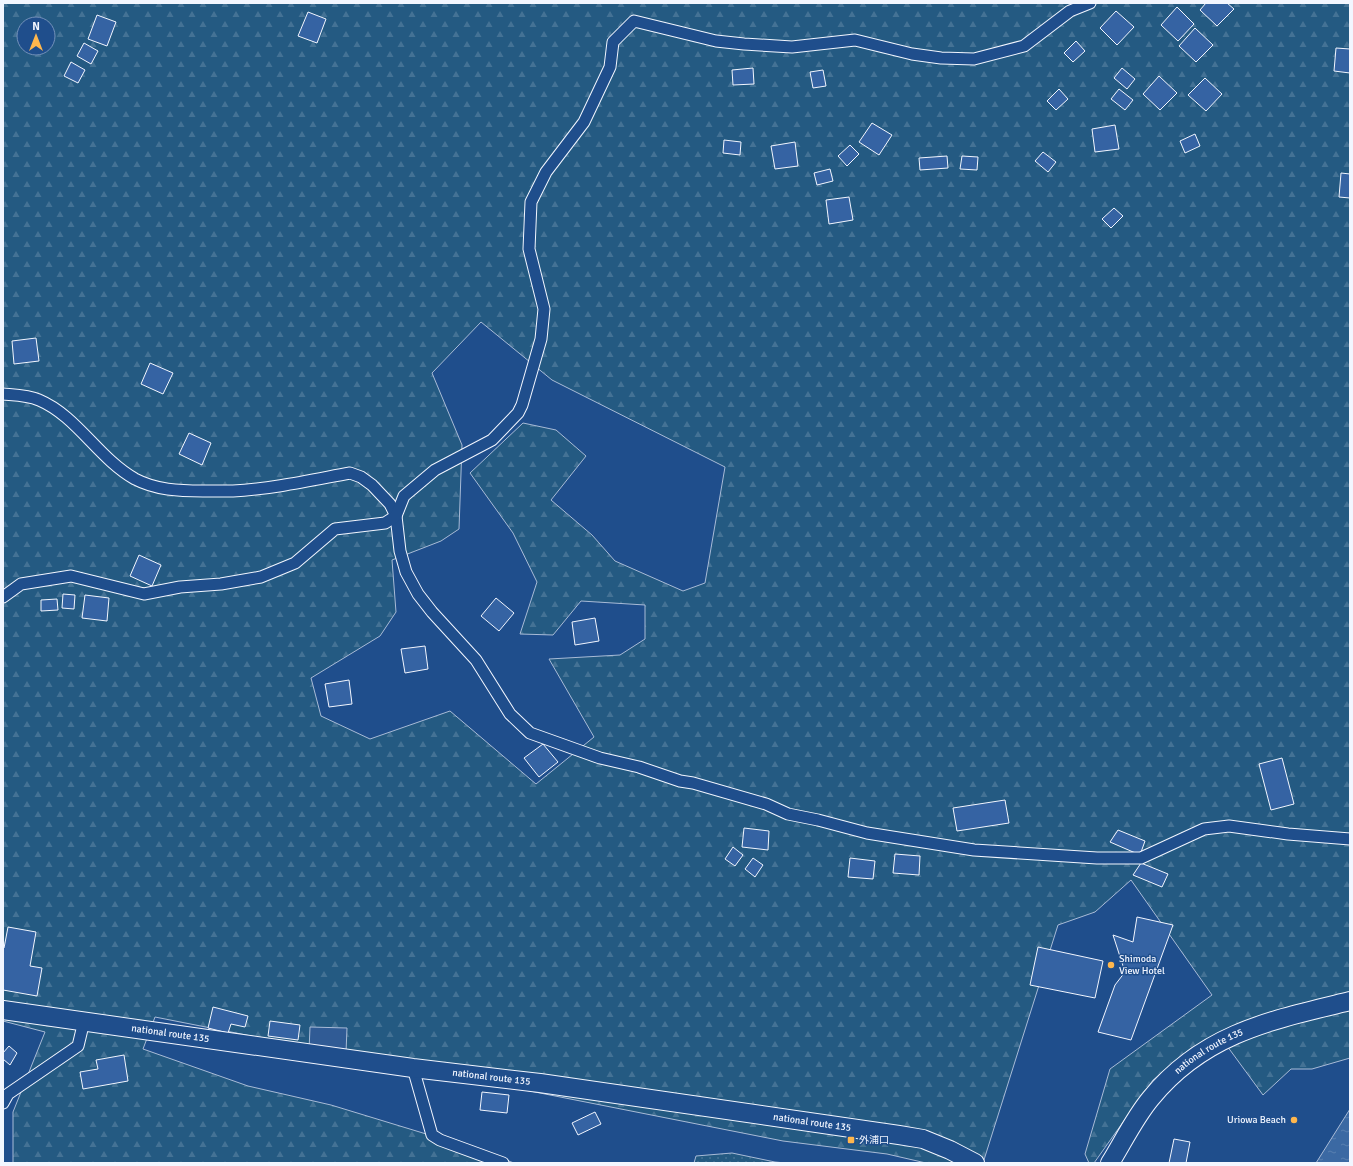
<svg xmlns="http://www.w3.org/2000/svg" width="1353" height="1166" font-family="Signika,'Noto Sans JP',sans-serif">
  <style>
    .grass { fill: url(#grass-dots); stroke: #a8bbd7 }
    .forest { fill: url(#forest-firs); stroke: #a8bbd7; fill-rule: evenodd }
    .parking { fill: #305b95; stroke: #a8bbd7 }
    .water { fill: url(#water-ripples); stroke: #a8bbd7 }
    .building { fill: #3563a3; stroke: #f2f6ff }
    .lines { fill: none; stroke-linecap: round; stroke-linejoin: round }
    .minor-casing { stroke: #f2f6ff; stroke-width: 13 }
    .trunk-casing { stroke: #f2f6ff; stroke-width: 20 }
    .minor { stroke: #1f4e8c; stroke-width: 11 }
    .trunk { stroke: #1f4e8c; stroke-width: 18 }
    .poi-dot { fill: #ffb74d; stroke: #1f4e8c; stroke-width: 1.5 }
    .labels { text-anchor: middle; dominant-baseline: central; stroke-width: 3; stroke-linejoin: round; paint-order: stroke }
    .poi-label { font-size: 10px; fill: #f2f6ff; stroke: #1f4e8c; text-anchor: start }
    .street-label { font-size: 10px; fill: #f2f6ff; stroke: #1f4e8c }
  </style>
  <defs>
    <pattern id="grass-dots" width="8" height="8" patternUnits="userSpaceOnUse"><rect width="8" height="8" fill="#245a82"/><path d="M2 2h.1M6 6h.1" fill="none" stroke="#447295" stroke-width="1.8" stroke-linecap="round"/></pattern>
    <pattern id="forest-firs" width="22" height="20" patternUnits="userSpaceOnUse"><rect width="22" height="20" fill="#245a82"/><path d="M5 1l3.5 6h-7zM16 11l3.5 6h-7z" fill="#447295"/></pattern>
    <pattern id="water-ripples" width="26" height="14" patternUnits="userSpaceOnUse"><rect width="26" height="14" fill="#3b69a3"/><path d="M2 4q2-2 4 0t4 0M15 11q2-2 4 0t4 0" fill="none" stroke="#587fb1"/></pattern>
  </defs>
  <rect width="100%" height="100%" fill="#1f4e8c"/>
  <path class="grass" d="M732 1153 775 1162 786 1163H694L696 1156Z"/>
  <path class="forest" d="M3 3H1350V1058L1312 1069H1291L1263 1095 1219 1035 1191 1048 1153 1080 1094 1163H1089L1085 1154 1110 1069 1212 995 1131 880 1095 912 1058 925 983 1163H926L887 1154 783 1141 155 1017 143 1049 248 1086 331 1105 482 1151 514 1163H13V1112L45 1032 3 1021ZM24 24H48V48H24ZM481 322 552 380 725 467 705 583 683 591 615 561 592 535 551 500 586 456 556 430 523 423 470 473 513 533 537 582 520 634 553 635 581 601 645 605V639L620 655 549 659 594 737 536 784 450 711 370 739 321 716 311 678 380 636 396 612 392 560 441 541 459 529 462 445 432 373Z"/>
  <path class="parking" d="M310 1027 347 1028 346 1053 309 1051Z"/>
  <path class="water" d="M1350 1109V1163H1316Z"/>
  <g class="building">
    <path d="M1206 3H1227L1234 9 1217 26 1200 10Z"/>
    <path d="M1177 7 1194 24 1178 41 1161 25Z"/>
    <path d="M1116 11 1134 27 1117 45 1100 28Z"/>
    <path d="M308 12 326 19 317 43 298 36Z"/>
    <path d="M97 15 116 22 107 46 88 39Z"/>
    <path d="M1195 28 1213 45 1196 62 1179 46Z"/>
    <path d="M1076 41 1085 51 1073 62 1064 53Z"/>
    <path d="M84 43 98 51 91 64 77 56Z"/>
    <path d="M1336 48 1350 49V73L1334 71Z"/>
    <path d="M71 62 85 70 78 83 64 76Z"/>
    <path d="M753 68 754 84 733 85 732 70Z"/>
    <path d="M1122 68 1135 79 1127 89 1114 78Z"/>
    <path d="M823 70 826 86 813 88 810 72Z"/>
    <path d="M1159 76 1177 93 1160 110 1143 94Z"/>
    <path d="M1205 78 1222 94 1206 111 1188 95Z"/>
    <path d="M1059 89 1068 99 1056 110 1047 101Z"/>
    <path d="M1119 89 1133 100 1125 110 1111 99Z"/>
    <path d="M872 123 892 135 879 155 859 142Z"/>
    <path d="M1115 125 1119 149 1095 152 1092 129Z"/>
    <path d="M1195 134 1200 146 1185 153 1180 141Z"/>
    <path d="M724 140 741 142 740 155 723 153Z"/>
    <path d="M795 142 798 166 775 169 771 146Z"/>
    <path d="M850 145 859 154 847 166 838 156Z"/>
    <path d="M1043 152 1056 162 1048 172 1035 161Z"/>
    <path d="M947 156 948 168 920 170 919 158Z"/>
    <path d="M962 156 978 157 977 170 960 169Z"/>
    <path d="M830 169 833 181 817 185 814 173Z"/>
    <path d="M1341 173 1350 174V198L1339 197Z"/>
    <path d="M849 197 853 220 829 224 826 200Z"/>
    <path d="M1114 208 1123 216 1111 228 1102 219Z"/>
    <path d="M36 338 39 361 14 364 12 341Z"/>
    <path d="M150 363 173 373 163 394 141 384Z"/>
    <path d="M189 433 211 443 202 465 179 454Z"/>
    <path d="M139 555 161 565 152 586 130 576Z"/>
    <path d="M63 594 75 595 74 609 62 608Z"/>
    <path d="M85 595 109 598 107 621 82 618Z"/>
    <path d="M496 598 514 613 499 631 481 616Z"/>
    <path d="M57 599 58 610 41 611V600Z"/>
    <path d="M595 618 599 641 575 645 572 622Z"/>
    <path d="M425 646 428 669 405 673 401 649Z"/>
    <path d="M349 680 352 704 329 707 325 684Z"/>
    <path d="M543 744 558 762 539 777 524 758Z"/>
    <path d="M1282 758 1294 804 1271 810 1259 764Z"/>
    <path d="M1005 800 1009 823 957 831 953 808Z"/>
    <path d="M744 828 769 831 768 850 742 847Z"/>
    <path d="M1118 830 1145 841 1140 855 1110 842Z"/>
    <path d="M733 847 743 855 735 866 725 859Z"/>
    <path d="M895 854 920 856 919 875 893 873Z"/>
    <path d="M753 858 763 865 755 877 745 869Z"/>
    <path d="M850 858 875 861 873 879 848 877Z"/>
    <path d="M1141 863 1168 874 1162 887 1133 875Z"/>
    <path d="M1137 917 1173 925 1131 1040 1098 1032 1115 985 1125 972 1113 935 1133 942Z"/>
    <path d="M8 927 36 932 30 966 42 968 37 996 3 990V948H4Z"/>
    <path d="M1038 947 1103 961 1095 998 1030 985Z"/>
    <path d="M213 1007 248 1016 245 1027 231 1024 228 1033 208 1028Z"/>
    <path d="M270 1021 300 1025 298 1040 268 1036Z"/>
    <path d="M9 1046 17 1053 10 1065 3 1059V1053Z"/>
    <path d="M124 1055 128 1081 83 1089 80 1072 98 1069 96 1060Z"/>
    <path d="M482 1092 509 1095 507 1113 480 1110Z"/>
    <path d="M595 1112 601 1124 578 1135 572 1123Z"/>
    <path d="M1174 1139 1190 1142 1186 1163H1169Z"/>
  </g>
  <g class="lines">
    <defs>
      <g id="minor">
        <path d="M3 394C15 395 28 395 39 400 77 416 98 458 135 479 156 490 179 491 203 491 213 491 223 491 233 491 272 489 312 480 350 473L361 477 372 485 390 504 396 516 400 551 406 572 418 594 432 612 476 660 510 714 530 733 600 758 639 767 680 781 693 783 766 804 788 814 818 820 867 833 974 850 1097 858H1141L1204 829 1229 826 1288 834 1350 839"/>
        <path d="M3 597 21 584 71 576 144 594 180 587 221 584 261 577 295 563 335 529 385 523 396 516 404 496 435 470 492 440 518 413 522 405 541 339 544 309 529 249 531 202 546 172 584 122 610 67 613 42 634 21 716 41 744 44 792 47 855 40 912 54 941 58 974 59 1024 46 1070 11 1090 3"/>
        <path d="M413 1068 432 1135 440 1140 503 1163"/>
        <path d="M3 1103 8 1094 78 1046 84 1021"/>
      </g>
      <g id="trunk">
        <path id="s1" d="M3 1010 413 1068 540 1083 899 1135 923 1139 950 1150 975 1163"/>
        <path id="s2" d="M1110 1163C1123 1142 1135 1117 1151 1098 1204 1033 1272 1020 1350 1001"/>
      </g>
    </defs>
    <use href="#minor" class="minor-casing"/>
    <use href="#trunk" class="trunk-casing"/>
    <use href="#minor" class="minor"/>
    <use href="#trunk" class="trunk"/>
  </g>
  <g class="poi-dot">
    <circle cx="1111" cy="965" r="4"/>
    <circle cx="1294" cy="1120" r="4"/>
    <rect x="847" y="1136" width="8" height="8" rx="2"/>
  </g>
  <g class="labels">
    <g class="poi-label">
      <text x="1119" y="959">Shimoda<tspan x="1119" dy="12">View Hotel</tspan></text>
      <text x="1286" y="1120" text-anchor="end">Uriowa Beach</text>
      <text x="859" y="1140">外浦口</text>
    </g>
    <g class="street-label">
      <text stroke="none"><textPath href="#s1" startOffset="169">national route 135</textPath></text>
      <text stroke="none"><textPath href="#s2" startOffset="152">national route 135</textPath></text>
      <text stroke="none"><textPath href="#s1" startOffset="493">national route 135</textPath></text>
      <text stroke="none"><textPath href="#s1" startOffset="817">national route 135</textPath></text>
    </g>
  </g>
  <rect width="1353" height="1166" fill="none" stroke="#f2f6ff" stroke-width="8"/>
  <g transform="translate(36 36)"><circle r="19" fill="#1f4e8c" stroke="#7391ba"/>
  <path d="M0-3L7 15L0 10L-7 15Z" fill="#ffb74d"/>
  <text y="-6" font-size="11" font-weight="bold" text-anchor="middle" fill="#f2f6ff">N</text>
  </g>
</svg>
